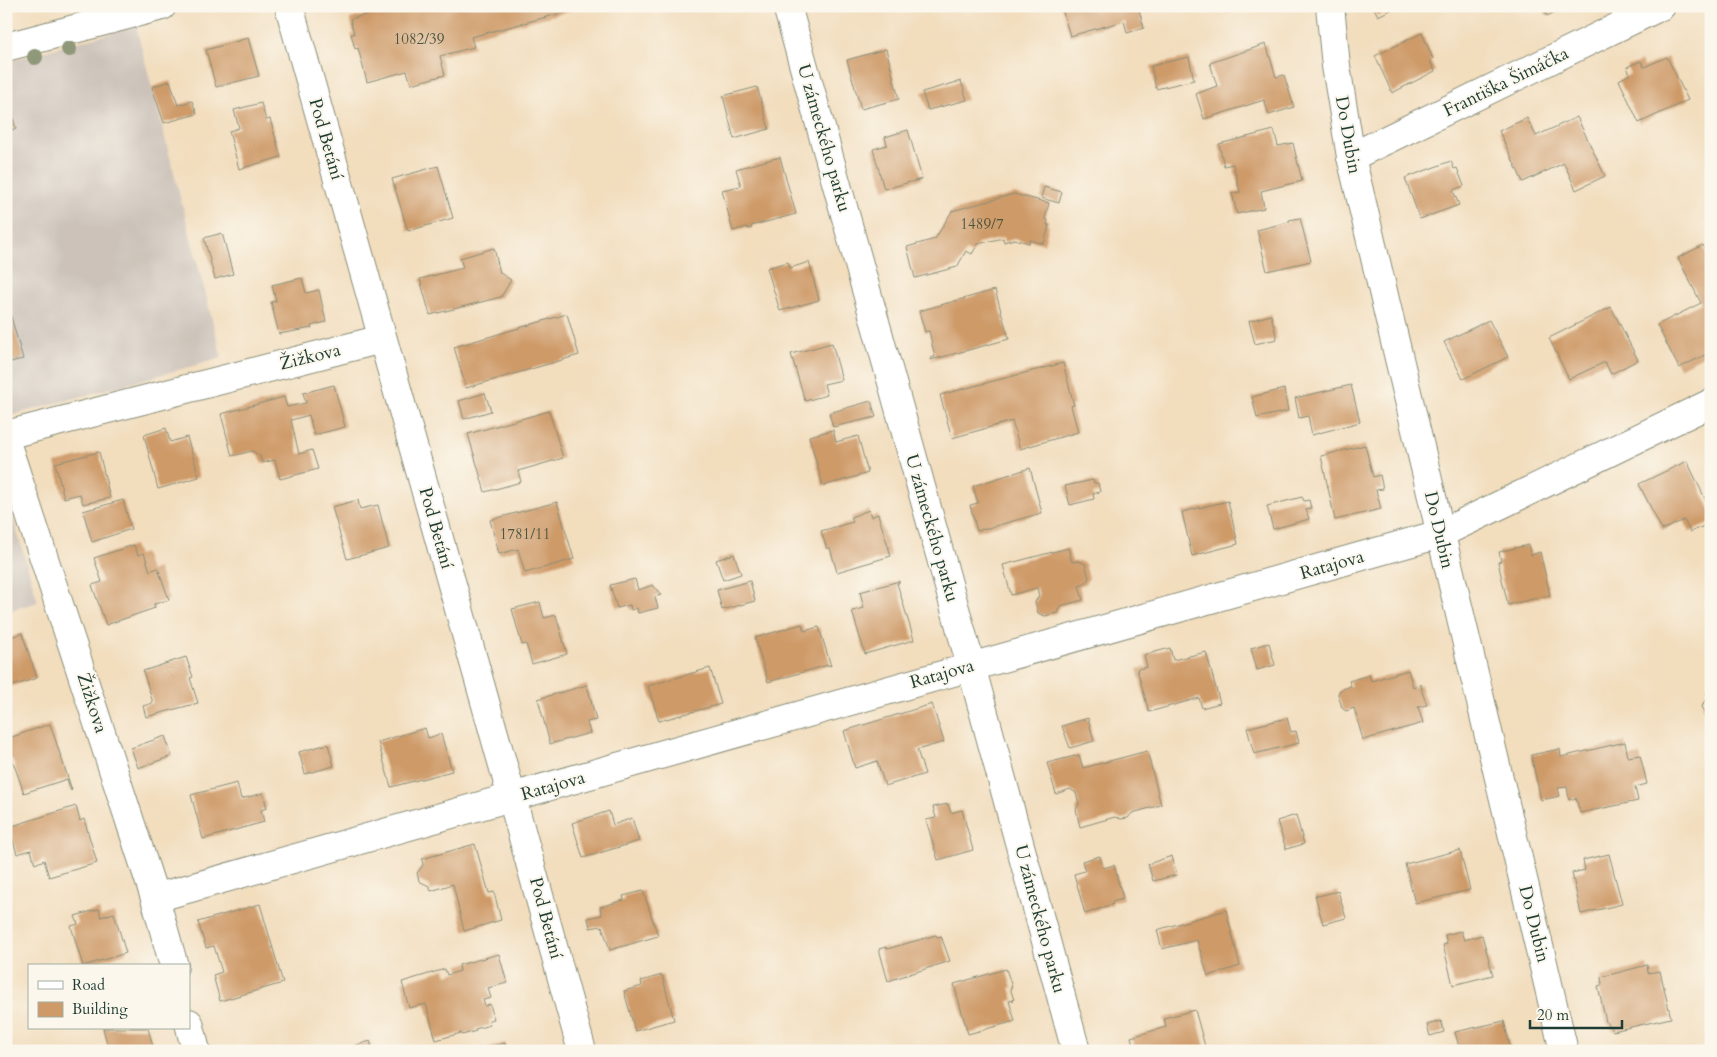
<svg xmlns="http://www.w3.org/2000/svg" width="1717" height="1057" font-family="Cardo,serif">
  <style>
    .industrial { fill: #ccc2b9 }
    .building { fill: #ce9a67 }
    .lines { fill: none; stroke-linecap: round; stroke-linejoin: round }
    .minor-casing { stroke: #888d78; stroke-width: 30 }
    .minor { stroke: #fff; stroke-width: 28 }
    .tree { fill: #90987a }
    .labels { text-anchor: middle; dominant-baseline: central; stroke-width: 4; stroke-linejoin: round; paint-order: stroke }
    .number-label { font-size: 15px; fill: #4b5441 }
    .street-label { font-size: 18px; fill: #1f3d34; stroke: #fbf7ec }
  </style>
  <rect width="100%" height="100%" fill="#fbf7ec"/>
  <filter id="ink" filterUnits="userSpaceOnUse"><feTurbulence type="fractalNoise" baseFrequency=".02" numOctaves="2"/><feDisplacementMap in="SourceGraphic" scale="10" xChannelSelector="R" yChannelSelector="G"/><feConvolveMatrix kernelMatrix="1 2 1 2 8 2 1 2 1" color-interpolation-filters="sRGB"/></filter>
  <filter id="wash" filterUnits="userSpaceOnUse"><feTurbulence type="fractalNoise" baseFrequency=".0096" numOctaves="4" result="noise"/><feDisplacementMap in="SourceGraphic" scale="20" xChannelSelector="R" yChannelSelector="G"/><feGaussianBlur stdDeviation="1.12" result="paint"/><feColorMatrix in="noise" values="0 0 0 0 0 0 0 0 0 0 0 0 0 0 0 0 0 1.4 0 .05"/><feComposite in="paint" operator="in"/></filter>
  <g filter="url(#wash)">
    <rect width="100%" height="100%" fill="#f2ddbd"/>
    <g class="industrial">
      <path d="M136 26 222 358 6 417V62Z"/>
      <path d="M6 494 38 602 6 612Z"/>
    </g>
    <g id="blocks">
      <g class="building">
        <path d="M400 6H572L573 10 471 37 474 47 440 56 445 75 411 84 407 71 367 82 358 48 355 49 351 34H354L350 19 388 9V8L391 7V9Z"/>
        <path d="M1061 6H1138L1144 28 1127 33 1124 21 1070 36Z"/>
        <path d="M1226 6H1253V7L1227 12Z"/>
        <path d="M1373 6H1399L1378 16Z"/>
        <path d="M1542 6H1567L1547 16Z"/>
        <path d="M1422 33 1433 59 1430 61 1435 71 1392 93 1375 56Z"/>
        <path d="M248 38 259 76 216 87 206 50Z"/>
        <path d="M1266 44 1276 77 1284 75 1294 107 1269 115 1264 100 1204 119 1196 94 1217 86 1210 63Z"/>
        <path d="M886 49 899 99 861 109 847 60Z"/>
        <path d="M1189 57 1194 80 1156 89 1151 66Z"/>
        <path d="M1667 57 1688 100 1639 123 1619 80 1630 74 1627 67 1641 61 1644 67Z"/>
        <path d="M170 81 178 105 192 101 197 114 164 123 152 87Z"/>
        <path d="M961 81 967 100 928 110 922 92Z"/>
        <path d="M757 87 769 129 734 139 723 96Z"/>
        <path d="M6 94 16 129 6 131Z"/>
        <path d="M261 103 266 120 270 119 281 157 239 169 229 131 239 128 234 110Z"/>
        <path d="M1577 117 1605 176 1576 190 1564 163 1523 182 1499 131 1527 118 1536 136Z"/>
        <path d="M908 130 922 179 884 189 873 149 887 145 885 137Z"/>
        <path d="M1274 130 1278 146 1293 143 1302 181 1261 191 1264 208 1237 214 1232 193 1240 192 1233 164 1224 166 1219 144Z"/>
        <path d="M780 157 796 214 751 226 752 228 748 229 747 227 733 231 722 190 741 186 736 169Z"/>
        <path d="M1451 161 1454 169 1457 168 1464 186 1453 190 1459 205 1420 219 1405 178Z"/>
        <path d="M438 166 453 218 408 231 392 179Z"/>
        <path d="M1044 187 1062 192 1059 203 1041 198Z"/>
        <path d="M1014 194 1049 203 1045 219 1048 220 1047 225H1049L1044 244 1030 240 1029 243 1014 239 1004 242 1003 238 978 244 972 254 966 251 957 267 915 278 907 247 935 239 952 211Z"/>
        <path d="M1300 218 1311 261 1267 271 1257 230 1289 222V220Z"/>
        <path d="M222 233 233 274 215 279 204 238Z"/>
        <path d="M1703 245 1711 261V352L1679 368 1657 325 1701 303 1678 258Z"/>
        <path d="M494 248 500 273 511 280 501 297 430 315 420 279 463 268 460 258Z"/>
        <path d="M788 262 790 268 809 262 819 300 780 311 767 268Z"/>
        <path d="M302 278 306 293 319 290 326 322 311 326 312 328 279 334 271 302 276 301 272 285Z"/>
        <path d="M995 290 1009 339 931 360V358L935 357 929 331 925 332 919 311Z"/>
        <path d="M6 299 23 359 6 363Z"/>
        <path d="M1611 307 1638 360 1611 374 1605 362 1569 379 1549 338Z"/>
        <path d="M567 314 579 355 466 388 454 347Z"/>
        <path d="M1271 315 1277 339 1255 344 1249 321Z"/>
        <path d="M1489 320 1508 357 1463 379 1444 342Z"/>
        <path d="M832 343 842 380 824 384 827 395 805 401 791 354Z"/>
        <path d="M1063 363 1074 405 1071 406 1078 432 1020 449 1012 421 952 438 940 395Z"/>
        <path d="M334 385 345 427 314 435 309 415 291 420 299 454 312 450 318 469 280 479 275 460 262 463 260 456 252 451 232 456 221 414 284 397 287 407 306 403 303 393Z"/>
        <path d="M1351 385 1360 422 1312 435 1308 416 1299 418 1295 398Z"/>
        <path d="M1284 389 1288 411 1257 418 1252 397Z"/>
        <path d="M485 393 491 411 464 419 459 401Z"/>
        <path d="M871 401 876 417 833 427 829 413Z"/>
        <path d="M549 411 563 458 518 471 521 482 485 492 468 434Z"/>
        <path d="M166 428 170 442 187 437 199 477 158 489 144 435Z"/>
        <path d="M833 430 836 442 858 436 868 473 823 486 809 436Z"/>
        <path d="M1365 445 1373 477 1380 475 1383 489 1376 490 1381 509 1335 520 1321 456Z"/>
        <path d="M99 452 110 498 83 504 80 494 64 498 55 463Z"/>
        <path d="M1687 461 1711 511V523L1690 532 1684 520 1662 530 1639 484Z"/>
        <path d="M1030 468 1042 513 977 531 970 505 978 503 973 486Z"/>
        <path d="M1093 480 1094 483H1098L1100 492 1093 494 1094 499 1070 505 1065 486Z"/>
        <path d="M1302 497 1304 501 1309 500 1311 508 1306 509 1309 519 1273 529 1267 506Z"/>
        <path d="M123 500 131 529 92 542 83 511Z"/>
        <path d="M358 500 360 509 378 505 389 548 347 559 332 507Z"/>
        <path d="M1228 501 1238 544 1192 556 1182 512Z"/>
        <path d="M557 502 574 559 525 573 518 549 499 554 490 520Z"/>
        <path d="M869 510 871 517 878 514 891 556 837 572 830 548 827 549 821 531 853 522 851 517Z"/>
        <path d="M134 545 138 555 144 553 150 571 158 568 169 600 154 604 155 608 106 625 92 585 102 582 94 558Z"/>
        <path d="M1528 545 1531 555 1540 552 1550 595 1508 605 1498 562 1501 561 1499 552Z"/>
        <path d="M1068 548 1072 562 1079 561 1085 564 1089 578 1085 584 1079 586 1083 600 1060 606 1057 613 1045 616 1038 613 1035 602 1039 596 1037 588 1011 595 1003 565Z"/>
        <path d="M734 554 741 574 723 580 716 560Z"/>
        <path d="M635 579 638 590 653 585 661 595 655 597 658 608 638 613 637 608 631 610 630 605 617 608 610 585Z"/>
        <path d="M750 581 755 601 722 610 717 590Z"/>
        <path d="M899 581V583H897L914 640 865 654 852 611 864 608 860 592Z"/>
        <path d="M540 602 544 618 556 615 567 654 532 664 526 644 522 645 512 609Z"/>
        <path d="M802 624 804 631 819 627 831 666 828 665 768 682 755 638Z"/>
        <path d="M22 633 37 678 6 688V639Z"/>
        <path d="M1269 643 1275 665 1257 670 1251 648Z"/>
        <path d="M1170 648 1173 660 1206 652 1220 703 1202 708 1199 698 1149 712 1137 669 1147 667 1144 655Z"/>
        <path d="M186 657 193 677 190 678 198 703 146 717 143 706 153 703 143 671Z"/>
        <path d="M710 668 721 704 659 721 648 686Z"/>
        <path d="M1408 670 1413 687 1421 684 1422 692 1427 705 1418 707 1423 723 1363 740 1354 708 1346 711 1342 708 1338 694 1340 690 1351 686 1349 681 1369 675 1371 681Z"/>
        <path d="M587 685 596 720 587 722 590 733 550 744 538 699Z"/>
        <path d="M1711 691V721L1702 707 1704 702 1709 699 1706 693Z"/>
        <path d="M932 704 944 742 917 750 925 774 885 786 877 761 855 768 844 731Z"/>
        <path d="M1088 718 1094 741 1070 748 1062 726Z"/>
        <path d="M1287 718 1291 732 1296 731 1299 743 1254 754 1247 728Z"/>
        <path d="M50 724 72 790 71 791 67 779 24 793 12 759 6 761V739Z"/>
        <path d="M425 728 428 738 441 734 452 771 391 787 378 742Z"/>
        <path d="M165 736 172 756 138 768 131 748Z"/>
        <path d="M1625 742 1628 757 1640 755 1647 784 1635 787 1638 801 1580 813 1576 798 1569 800 1567 787 1558 788 1560 796 1541 800 1531 755 1560 749 1561 757Z"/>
        <path d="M328 744 334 766 305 774 299 752Z"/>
        <path d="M1147 751 1161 805 1132 813 1128 818 1121 819 1115 817 1080 827 1076 809 1079 804 1076 793 1070 789 1056 794 1047 763 1079 755 1083 768Z"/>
        <path d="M237 783 241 799 263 793 267 808 261 810 264 822 203 839 191 795Z"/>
        <path d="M948 804 951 813 962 810 973 850 938 860 926 820 936 818 933 807Z"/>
        <path d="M76 806 80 821 84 819 97 863 49 877 44 860 35 864 31 850 17 854 9 827Z"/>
        <path d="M609 811 613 825 632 818 639 841 583 858 572 823Z"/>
        <path d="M1296 815 1304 844 1286 849 1277 821Z"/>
        <path d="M475 844 489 893 494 892 501 920 464 931 453 884 431 891 429 886 419 881 417 873 423 865 422 859Z"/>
        <path d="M1460 850 1470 890 1415 903 1405 864Z"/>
        <path d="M1609 854 1622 904 1581 914 1572 873 1585 870 1583 860Z"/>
        <path d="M1100 856 1103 868 1114 865 1123 899 1112 902 1113 904 1085 914 1074 874 1085 871 1082 861Z"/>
        <path d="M1172 856 1177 875 1153 881 1148 864Z"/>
        <path d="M643 891 658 936 610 950 602 926 590 928 588 918 602 915 600 907 624 900 623 896Z"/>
        <path d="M1338 891 1346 918 1323 924 1315 895 1318 896Z"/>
        <path d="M260 904 283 983 220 1001 213 975 222 972 214 946 206 948 198 922Z"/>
        <path d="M99 909 101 917 114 913 126 953 83 966 71 926 78 924 75 916Z"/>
        <path d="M1226 910 1240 966 1208 976 1197 940 1162 949 1157 930Z"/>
        <path d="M1461 931 1464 940 1482 935 1493 975 1453 985 1443 945 1447 944 1445 935Z"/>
        <path d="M936 935 937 937 941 936 950 961 888 981 879 949 886 947 887 949Z"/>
        <path d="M499 954 507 983 488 988 491 998 483 1000 485 1006 490 1004 494 1019 489 1020 490 1025 475 1029 476 1031 462 1035 461 1033 436 1040 426 1004 409 1008 402 982 445 969 447 975 460 971 459 965Z"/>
        <path d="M1647 965 1648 973 1660 971 1671 1018 1613 1031 1606 1022 1598 986 1602 985 1601 977Z"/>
        <path d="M1006 969 1012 987 1010 988 1014 1000 1009 1001 1015 1021 968 1034 954 984Z"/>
        <path d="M662 975 674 1020 635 1031 624 991 642 986 641 981Z"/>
        <path d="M1195 1010 1206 1050 1135 1051 1131 1037 1166 1027 1164 1018Z"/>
        <path d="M1441 1021 1444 1032 1430 1036 1427 1025Z"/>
        <path d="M1504 1021 1511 1051H1471V1049L1460 1051 1455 1032Z"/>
        <path d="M103 1028H148L154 1051H109Z"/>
        <path d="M370 1041 373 1051H352L351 1047Z"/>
        <path d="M505 1043 507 1051H479L478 1050Z"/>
      </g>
    </g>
  </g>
  <g filter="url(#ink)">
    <use href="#blocks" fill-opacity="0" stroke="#888d78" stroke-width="1"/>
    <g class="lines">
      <defs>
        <g id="minor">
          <path d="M289 6C386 355 487 702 582 1051"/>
          <path d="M787 6 971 666 1076 1051"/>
          <path d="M1330 6 1336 66 1351 157 1564 1051"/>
          <path d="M6 47 162 6"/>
          <path d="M1351 157 1661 6"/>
          <path d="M6 435 382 339"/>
          <path d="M6 442 155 898 174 966"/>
          <path d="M155 898 1440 534 1711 403"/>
          <path d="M189 1023 196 1051"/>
        </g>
      </defs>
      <use href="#minor" class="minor-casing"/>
      <use href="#minor" class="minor"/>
    </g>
    <g class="tree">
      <circle cx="69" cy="49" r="8"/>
      <circle cx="35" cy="57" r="8"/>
    </g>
  </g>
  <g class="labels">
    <g class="number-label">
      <text x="419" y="39">1082/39</text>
      <text x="982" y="224">1489/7</text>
      <text x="525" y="534">1781/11</text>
    </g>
    <g class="street-label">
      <text transform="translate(1506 82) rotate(-26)">Františka Šimáčka</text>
      <text transform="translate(1348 135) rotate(80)">Do Dubin</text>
      <text transform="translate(824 138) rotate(74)">U zámeckého parku</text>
      <text transform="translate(326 139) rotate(74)">Pod Betání</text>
      <text transform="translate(310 357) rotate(-14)">Žižkova</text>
      <text transform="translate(436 528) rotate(74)">Pod Betání</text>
      <text transform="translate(932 528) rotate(74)">U zámeckého parku</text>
      <text transform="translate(1439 530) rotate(77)">Do Dubin</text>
      <text transform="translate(1332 565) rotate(-16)">Ratajova</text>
      <text transform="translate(942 674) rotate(-16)">Ratajova</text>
      <text transform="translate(92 703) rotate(72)">Žižkova</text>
      <text transform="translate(553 786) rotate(-16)">Ratajova</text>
      <text transform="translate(546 918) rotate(75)">Pod Betání</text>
      <text transform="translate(1040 919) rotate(75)">U zámeckého parku</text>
      <text transform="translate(1534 924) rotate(76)">Do Dubin</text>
    </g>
  </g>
  <rect width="1717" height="1057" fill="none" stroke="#fbf7ec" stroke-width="25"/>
  <rect x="28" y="964" width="162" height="65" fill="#fbf7ec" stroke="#a3ada2"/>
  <rect x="38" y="981" width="25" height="8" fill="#ffffff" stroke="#a3ada2"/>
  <text x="72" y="990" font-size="15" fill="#1f3d34">Road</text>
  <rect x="38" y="1002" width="25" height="15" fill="#ce9a67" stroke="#a3ada2"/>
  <text x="72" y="1014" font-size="15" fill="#1f3d34">Building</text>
  <path d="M1530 1020v8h92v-8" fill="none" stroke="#1f3d34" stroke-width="2.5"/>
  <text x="1537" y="1020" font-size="15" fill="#1f3d34" stroke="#fbf7ec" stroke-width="4" paint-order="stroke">20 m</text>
</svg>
